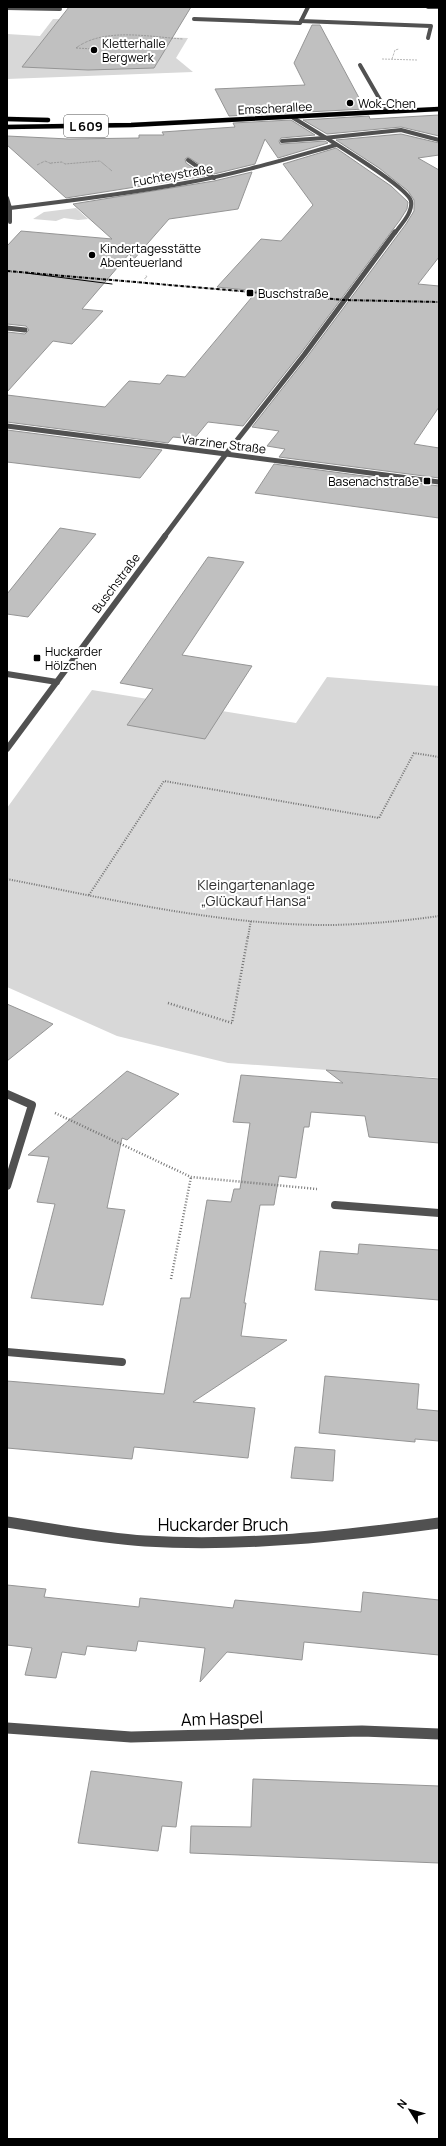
<svg xmlns="http://www.w3.org/2000/svg" width="446" height="2146" font-family="Manrope,sans-serif">
  <style>
    .green { fill: #d8d8d8 }
    .building { fill: #c0c0c0; stroke: #959595 }
    .lines { fill: none; stroke-linecap: round; stroke-linejoin: round }
    .primary-casing { stroke: #dbdbdb; stroke-width: 5 }
    .path-far3 { stroke: #737373; stroke-width: 1; stroke-dasharray: 0.5 1; stroke-linecap: butt }
    .path-far2 { stroke: #737373; stroke-width: 1.5; stroke-dasharray: 0.5 1; stroke-linecap: butt }
    .path-far1 { stroke: #737373; stroke-width: 2; stroke-dasharray: 1 1.5; stroke-linecap: butt }
    .path { stroke: #737373; stroke-width: 2.5; stroke-dasharray: 1 2; stroke-linecap: butt }
    .service { stroke: #515151; stroke-width: 4 }
    .minor-far4 { stroke: #515151; stroke-width: 4 }
    .minor-far3 { stroke: #515151; stroke-width: 5 }
    .minor-far2 { stroke: #515151; stroke-width: 6 }
    .minor-far1 { stroke: #515151; stroke-width: 8 }
    .minor { stroke: #515151; stroke-width: 11 }
    .tertiary-far1 { stroke: #515151; stroke-width: 4 }
    .tertiary { stroke: #515151; stroke-width: 5 }
    .primary { stroke: #000; stroke-width: 4.5 }
    .tram { stroke: #000; stroke-width: 1 }
    .rail { stroke: #000; stroke-width: 2; stroke-dasharray: 3.5 1 0.5 1; stroke-linecap: butt }
    .poi-dot { fill: #000; stroke: #fff; stroke-width: 1.5 }
    .labels { text-anchor: middle; dominant-baseline: central; stroke-width: 4; stroke-linejoin: round; paint-order: stroke }
    .far-poi-label { font-size: 12px; fill: #000; stroke: #fff; text-anchor: start }
    .far-street-label { font-size: 12px; fill: #000; stroke: #fff }
    .shield { fill: #fff; stroke: #4c4c4c; stroke-width: 1 }
    .shield-label { font-size: 13px; font-weight: bold; fill: #000 }
    .park-label { font-size: 14px; fill: #2f2f2f; stroke: #fff }
    .near-street-label { font-size: 17px; fill: #000; stroke: #fff }
  </style>
  <rect width="100%" height="100%" fill="#fff"/>
  <g class="green">
    <path d="M53 19 107 20 99 35 188 38 176 58 193 72 7 79V34L40 36Z"/>
    <path d="M76 208 88 219 78 220 64 218 56 221 33 219 44 212Z"/>
    <path d="M327 677 439 686V1078L228 1063 117 1036 7 987V808L92 690 296 723Z"/>
  </g>
  <g class="building">
    <path d="M69 7H191L154 68 88 70 22 67Z"/>
    <path d="M312 25H320L365 109 229 116 215 89 305 85 294 63Z"/>
    <path d="M439 115V136L401 127 327 134 303 120 369 116 370 119Z"/>
    <path d="M291 120 315 135 281 138 279 141 280 144 325 141 328 143 278 158 265 139 255 164 214 174 188 157 185 159 186 163 205 176 66 198 7 145V136L69 139 139 138V135H164L162 132 235 127 233 123Z"/>
    <path d="M401 134 439 143V155L418 158 439 170V257L418 284 439 286V407L414 444 439 448V478L279 457 285 449 267 446 279 431 252 427 307 357 406 224 414 211V200L408 191 379 168 336 140Z"/>
    <path d="M336 148 391 186 408 202 407 209 400 220 301 353 243 426 208 422 194 439 173 437 168 443 7 422V395L105 407 129 381 160 384 167 375 185 377 257 291 217 287 261 239 281 241 313 205 283 164Z"/>
    <path d="M252 172 238 209 169 219 134 259 129 254 82 309 103 311 72 344 53 341 7 392V332L25 334 29 330 26 326 7 324V246L21 231 112 239 73 204 214 181Z"/>
    <path d="M7 430 162 450 140 478 7 462Z"/>
    <path d="M274 464 439 486V518L255 493Z"/>
    <path d="M60 528 96 534 28 617 7 614V594Z"/>
    <path d="M208 557 244 562 182 655 252 666 205 739 127 725 153 689 120 683Z"/>
    <path d="M7 1004 53 1024 7 1061Z"/>
    <path d="M326 1070 439 1079V1143L369 1137 365 1116 311 1112 309 1127H304L296 1178 279 1176 274 1205H260L244 1303H246L241 1336 287 1340 193 1402 255 1408 248 1458 134 1447 132 1459 7 1448V1381L164 1394 181 1298H190L207 1200 231 1202 234 1189H240L250 1123 233 1122 241 1075 343 1083Z"/>
    <path d="M127 1071 179 1094 127 1140 122 1138 107 1208 125 1210 103 1305 31 1298 55 1204 37 1202 49 1157 28 1155Z"/>
    <path d="M359 1244 439 1250V1300L315 1290 320 1251 358 1254Z"/>
    <path d="M325 1376 419 1384 417 1409 439 1411V1441L415 1439V1442L319 1433Z"/>
    <path d="M295 1447 335 1450 333 1481 291 1478Z"/>
    <path d="M7 1585 46 1589 44 1597 139 1607 140 1598 233 1608 235 1600 361 1612 363 1592 439 1600V1655L304 1642 302 1660 227 1652 200 1682 205 1648 138 1641 136 1651 87 1646 85 1655 62 1652 56 1678 25 1675 32 1648 7 1645Z"/>
    <path d="M91 1771 182 1782 176 1827 162 1826 158 1851 78 1843Z"/>
    <path d="M253 1779 439 1786V1863L190 1853 191 1826 251 1827Z"/>
  </g>
  <g class="lines">
    <defs>
      <g id="primary">
        <path d="M7 119 48 120"/>
        <path d="M7 127 131 125 439 109"/>
      </g>
    </defs>
    <use href="#primary" class="primary-casing"/>
    <g class="path-far3">
      <path d="M76 48C104 27 150 37 183 39"/>
      <path d="M76 48 94 49"/>
      <path d="M382 59 417 60"/>
      <path d="M392 59 395 50 399 49"/>
      <path d="M51 163 62 162 65 164 100 161 112 171"/>
      <path d="M37 165 45 161 52 164"/>
    </g>
    <g class="path-far2">
      <path d="M145 279 147 275"/>
      <path d="M276 291 319 295"/>
    </g>
    <g class="path-far1">
      <path d="M7 879C114 900 224 926 333 925 369 924 404 921 439 916"/>
      <path d="M89 895 164 781 379 818 414 753 439 757"/>
      <path d="M248 937 251 920"/>
    </g>
    <g class="path">
      <path d="M168 1003 232 1023 248 936"/>
      <path d="M55 1113 191 1177 317 1189"/>
      <path d="M171 1279 191 1177"/>
    </g>
    <g class="service">
      <path d="M308 7 301 21 431 26 428 38"/>
      <path d="M428 7H439"/>
      <path d="M7 8 60 9"/>
      <path d="M194 19 300 23 301 21"/>
      <path d="M360 65 387 112"/>
      <path d="M282 141 324 138"/>
      <path d="M188 160 214 178"/>
    </g>
    <g class="minor-far4">
      <path d="M324 138 401 130 439 140"/>
      <path d="M7 198 10 208C69 201 127 194 185 183 236 174 286 159 336 145"/>
      <path d="M10 208V222"/>
    </g>
    <g class="minor-far3">
      <path d="M7 328 25 330"/>
      <path d="M7 426 226 454 164 537"/>
    </g>
    <g class="minor-far2">
      <path d="M7 674 57 682"/>
      <path d="M7 749 165 536"/>
    </g>
    <g class="minor-far1">
      <path d="M7 1094 32 1105 7 1186"/>
      <path d="M335 1205 439 1213"/>
      <path d="M7 1352 122 1362"/>
    </g>
    <g class="minor">
      <path d="M7 1522C53 1529 99 1538 145 1541 244 1547 342 1536 439 1523"/>
      <path d="M7 1728 131 1737 362 1731 439 1734"/>
    </g>
    <path class="tertiary-far1" d="M292 117C311 129 407 185 411 201 413 213 401 224 395 233"/>
    <g class="tertiary">
      <path d="M226 454 304 355 395 232"/>
      <path d="M226 454 439 482"/>
    </g>
    <use href="#primary" class="primary"/>
    <path class="tram" d="M26 273 112 284"/>
    <path class="rail" d="M7 271 344 300 439 302"/>
  </g>
  <g class="poi-dot">
    <circle cx="94" cy="50" r="4"/>
    <circle cx="350" cy="103" r="4"/>
    <circle cx="92" cy="255" r="4"/>
    <rect x="246" y="289" width="8" height="8" rx="2"/>
    <rect x="423" y="477" width="8" height="8" rx="2"/>
    <rect x="33" y="654" width="8" height="8" rx="2"/>
  </g>
  <g class="labels">
    <g class="far-poi-label">
      <text x="102" y="43">Kletterhalle<tspan x="102" dy="14">Bergwerk</tspan></text>
      <text x="358" y="103">Wok-Chen</text>
      <text x="100" y="248">Kindertagesstätte<tspan x="100" dy="14">Abenteuerland</tspan></text>
      <text x="258" y="293">Buschstraße</text>
      <text x="419" y="481" text-anchor="end">Basenachstraße</text>
      <text x="45" y="651">Huckarder<tspan x="45" dy="14">Hölzchen</tspan></text>
    </g>
    <g class="far-street-label">
      <text transform="translate(275 108) rotate(-3)">Emscherallee</text>
      <text transform="translate(173 175) rotate(-10)">Fuchteystraße</text>
      <text transform="translate(224 444) rotate(7)">Varziner Straße</text>
      <text transform="translate(116 583) rotate(-53)">Buschstraße</text>
    </g>
    <rect class="shield" x="64" y="115" width="44" height="22" rx="3"/>
    <g class="shield-label">
      <text x="86" y="126">L 609</text>
    </g>
    <g class="park-label">
      <text x="256" y="884">Kleingartenanlage<tspan x="256" dy="16">„Glückauf Hansa“</tspan></text>
    </g>
    <g class="near-street-label">
      <text x="223" y="1524">Huckarder Bruch</text>
      <text transform="translate(222 1718) rotate(-2)">Am Haspel</text>
    </g>
  </g>
  <rect width="446" height="2146" fill="none" stroke="#000000" stroke-width="16"/>
  <g transform="translate(410 2110) rotate(307)" stroke="#ffffff" stroke-width="3" paint-order="stroke">
  <path d="M0-3L7 15L0 10L-7 15Z" fill="#000000"/>
  <text y="-6" font-size="11" font-weight="bold" text-anchor="middle" fill="#000000">N</text>
  </g>
</svg>
